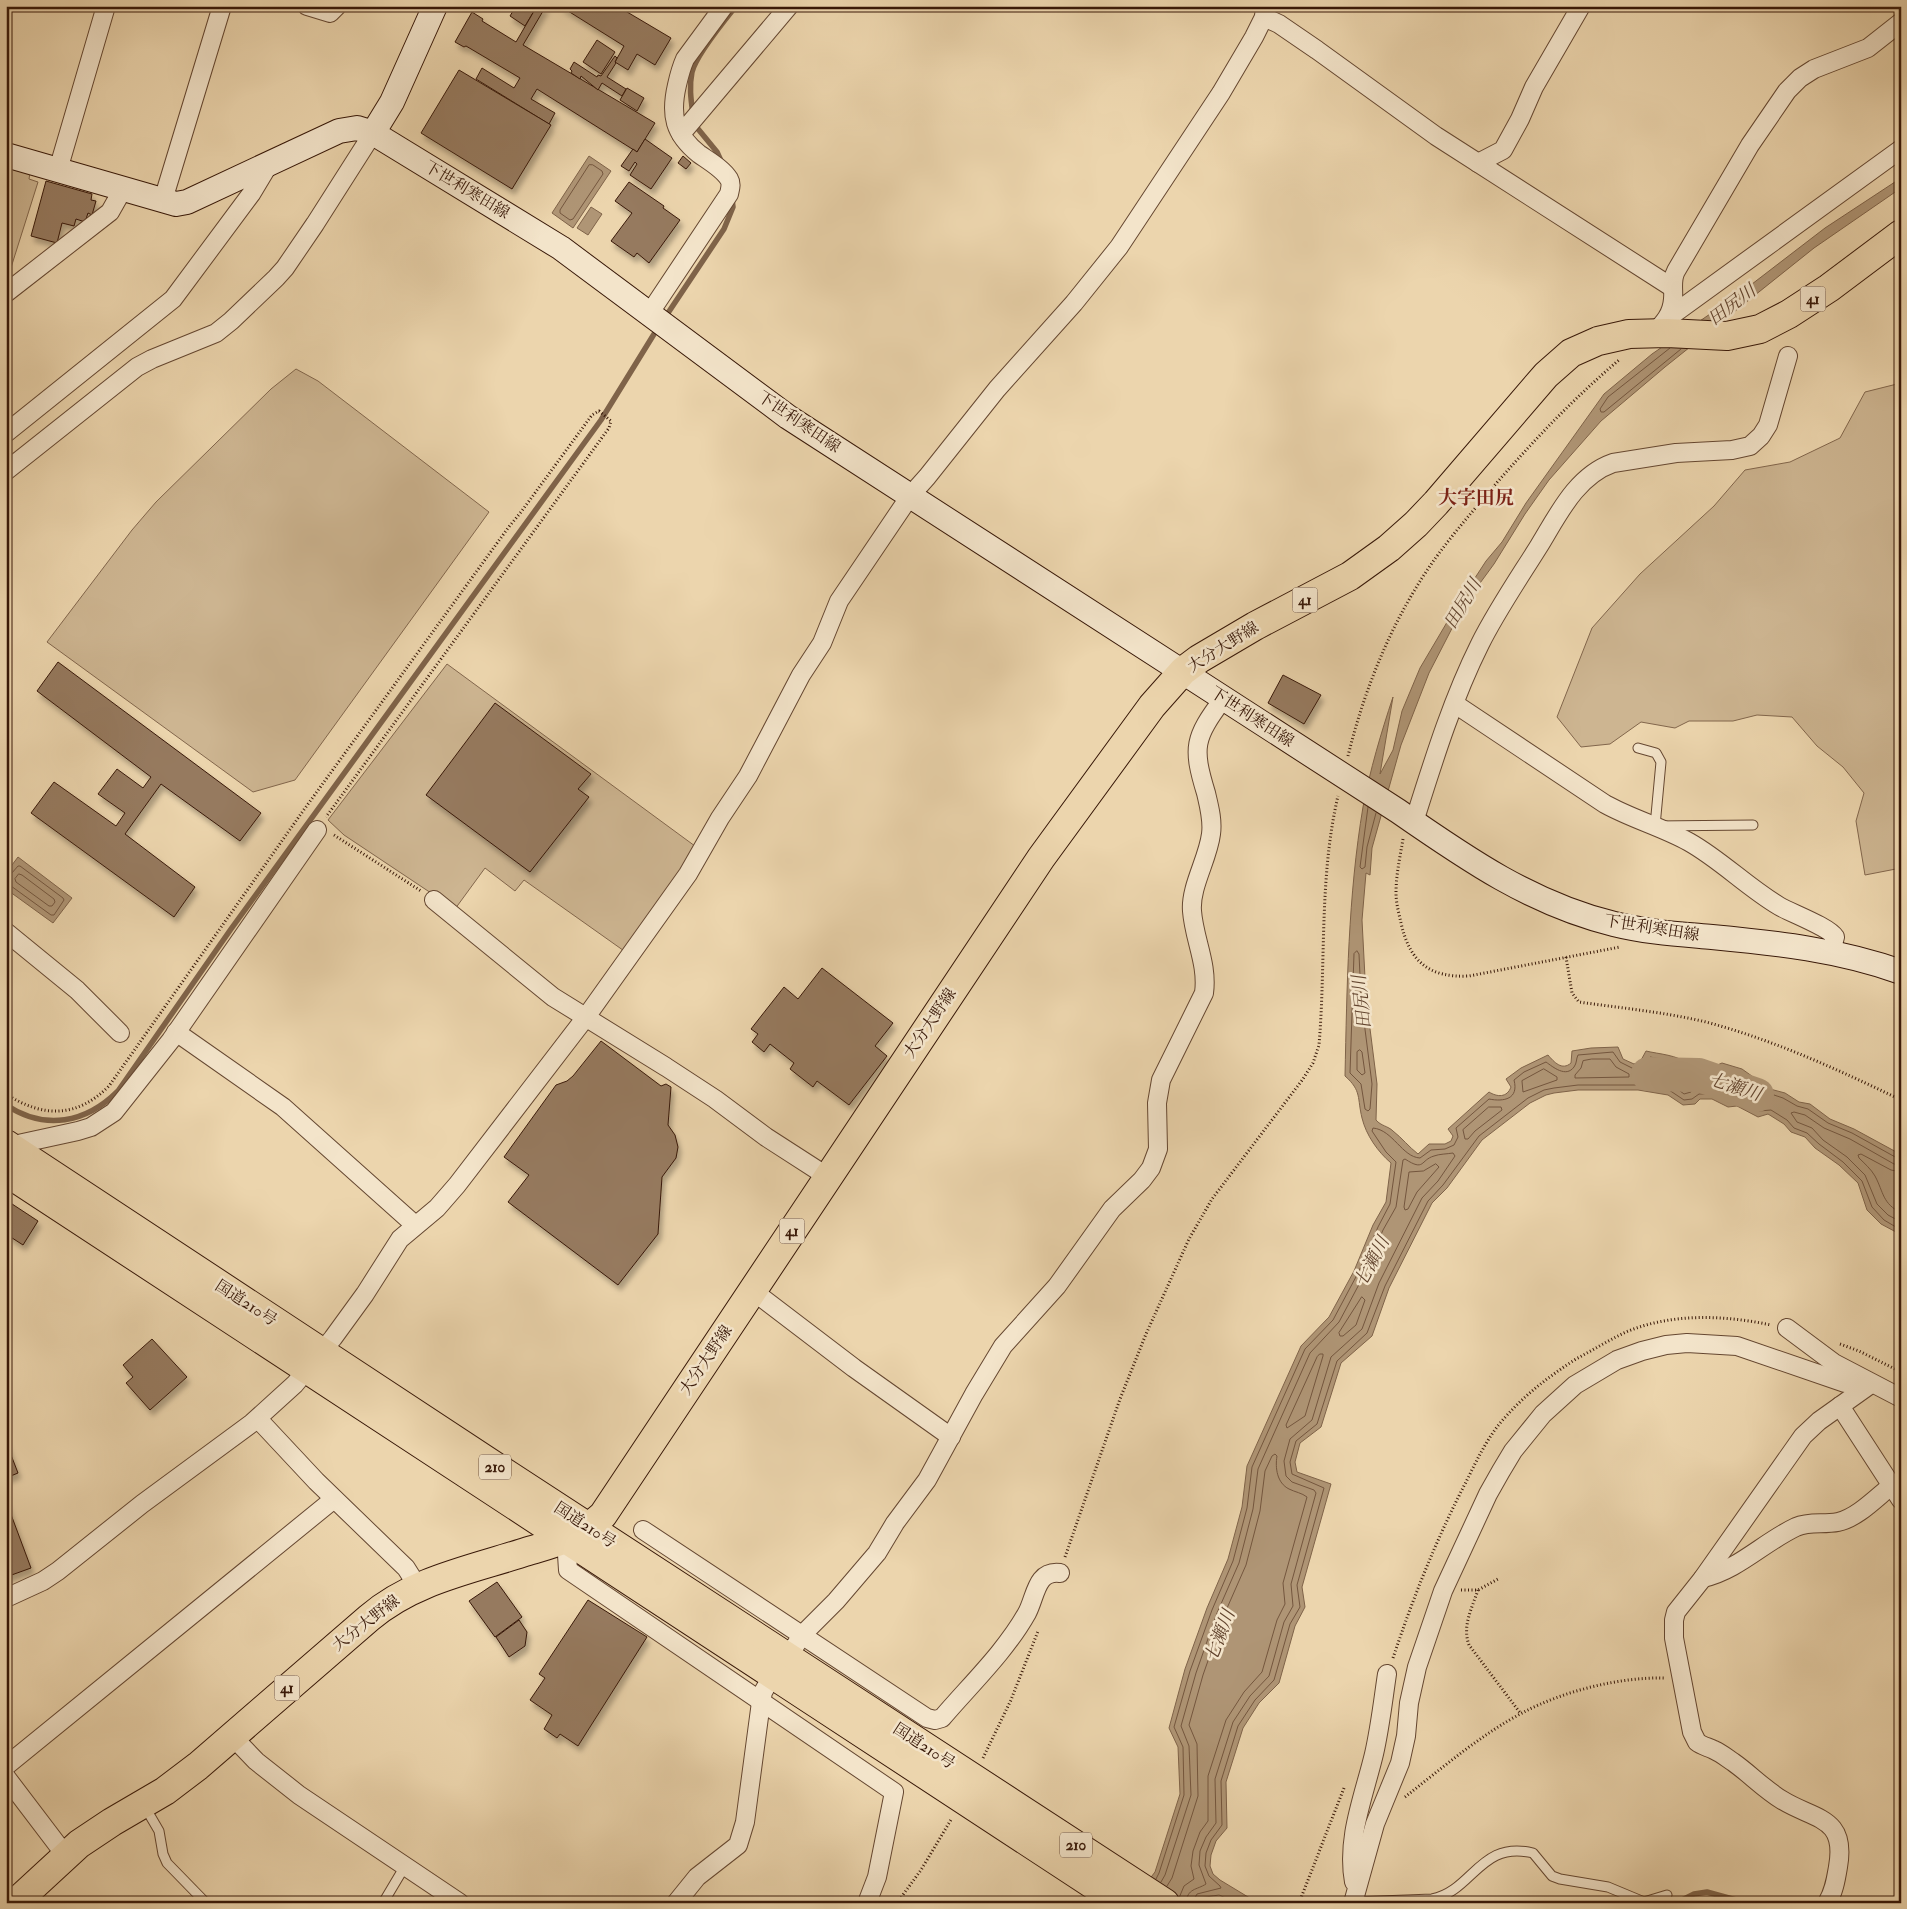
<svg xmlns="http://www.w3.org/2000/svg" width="1907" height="1909" font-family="'IM FELL Double Pica','Noto Serif JP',serif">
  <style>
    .green { fill: #cdb591; stroke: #82664c }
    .water { fill: #af9575; stroke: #7f6349 }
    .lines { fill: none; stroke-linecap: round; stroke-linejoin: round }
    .shore { stroke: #74563e; stroke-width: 1 }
    .stream { stroke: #7f6349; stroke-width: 5.5 }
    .river { stroke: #af9575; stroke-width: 34 }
    .building { fill: #967a5e; stroke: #381808; filter: url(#shadow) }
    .lane-casing { stroke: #654731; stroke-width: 11 }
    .street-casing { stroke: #654731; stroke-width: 20 }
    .secondary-casing { stroke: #381808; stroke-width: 26 }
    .primary-casing { stroke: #381808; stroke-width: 30 }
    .highway-casing { stroke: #381808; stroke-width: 30 }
    .path { stroke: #381808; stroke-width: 3; stroke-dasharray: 1 2.5; stroke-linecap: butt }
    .lane { stroke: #f3e4ca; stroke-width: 9 }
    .street { stroke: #f3e4ca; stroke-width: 18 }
    .secondary { stroke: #f3e4ca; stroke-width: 24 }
    .primary { stroke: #ecd5ad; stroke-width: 28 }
    .highway { stroke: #ecd5ad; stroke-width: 28 }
    .labels { text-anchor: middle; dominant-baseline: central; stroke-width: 5; stroke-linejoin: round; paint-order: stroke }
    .shield { fill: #f3e4ca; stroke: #705542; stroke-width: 1 }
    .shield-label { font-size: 15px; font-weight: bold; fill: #381808 }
    .street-label { font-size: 16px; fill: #381808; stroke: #f3e4ca }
    .water-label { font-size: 18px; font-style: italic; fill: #62442e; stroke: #f3e4ca }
    .quarter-label { font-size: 19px; font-weight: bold; fill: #7a1f14; stroke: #f3e4ca }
  </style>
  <defs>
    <filter id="shadow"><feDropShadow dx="3" dy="5.5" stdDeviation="2.5" flood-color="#0004"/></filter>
  </defs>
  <rect width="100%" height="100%" fill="#ecd5ad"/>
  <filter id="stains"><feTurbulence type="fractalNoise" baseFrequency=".004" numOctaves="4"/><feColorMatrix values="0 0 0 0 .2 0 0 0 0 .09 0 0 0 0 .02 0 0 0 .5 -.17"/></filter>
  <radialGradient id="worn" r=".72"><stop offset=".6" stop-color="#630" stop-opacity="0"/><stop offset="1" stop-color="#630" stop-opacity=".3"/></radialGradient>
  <g class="green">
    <path d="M6 166 30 173 29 179 38 182 9 274 12 280 6 284Z"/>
    <path d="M296 369 318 381 489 512 295 780 253 792 47 642 132 530 156 502 271 389Z"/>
    <path d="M1901 383V868L1865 875 1856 821 1864 793 1843 767 1817 746 1792 717 1757 715 1733 721H1689L1675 728 1641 722 1610 744 1581 747 1557 717 1592 628 1640 574 1714 506 1745 470 1790 462 1840 438 1865 392Z"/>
    <path d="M447 664 699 849 627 953 524 880 515 891 485 868 455 909 344 835 328 820Z"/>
  </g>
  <g class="water">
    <path d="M589 156 611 171 573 228 552 213Z"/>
    <path d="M1901 178V188L1814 248 1665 367 1601 421 1549 480 1525 514 1494 564 1464 605 1429 673 1401 745 1372 848 1370 875 1366 873 1362 920 1366 997 1377 1084 1376 1120C1381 1126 1388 1126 1393 1131 1402 1138 1409 1147 1418 1154L1429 1144H1445L1451 1141 1453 1136 1448 1129 1489 1092C1497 1097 1507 1098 1511 1087L1506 1079 1521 1068 1548 1055C1554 1062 1562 1071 1571 1063L1572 1051 1591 1048 1618 1047 1623 1059 1634 1064 1640 1062 1646 1051C1658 1054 1679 1055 1687 1064 1693 1071 1694 1077 1702 1083L1712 1080 1715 1066 1722 1063 1742 1069 1770 1089 1785 1093 1799 1102 1810 1104 1830 1119 1854 1129 1900 1154 1901 1239 1896 1232 1881 1224 1867 1210 1858 1183 1839 1165 1815 1148 1805 1137 1791 1132 1784 1124 1768 1114 1758 1117 1737 1106 1728 1107 1712 1099H1700L1695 1104 1683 1105 1668 1095 1638 1090H1578L1554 1093 1546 1095 1530 1103 1482 1140 1447 1188 1432 1203 1389 1288 1372 1336 1341 1363 1321 1427 1300 1443 1295 1462 1297 1472 1331 1484 1302 1587 1305 1607 1295 1626 1279 1683 1259 1703 1243 1728 1226 1782 1227 1828 1216 1841 1211 1855 1210 1866 1213 1874 1220 1880 1258 1903H1237L1219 1895 1199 1898 1196 1903H1131L1155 1872 1180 1794 1178 1747 1169 1728 1185 1669 1207 1608 1228 1559 1242 1507 1247 1466 1301 1346 1329 1317 1354 1271 1373 1225 1386 1202 1391 1163C1378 1152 1366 1135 1362 1118 1357 1098 1362 1091 1345 1076 1347 987 1348 896 1363 807 1370 770 1381 733 1393 697L1380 774 1393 750 1402 711 1420 668 1456 607 1486 561 1502 542 1526 503 1604 394 1652 354 1739 294 1825 228Z"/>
    <path d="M591 207 602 214 588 235 577 228Z"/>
    <path d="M18 857 72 898 53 923 6 889V873Z"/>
  </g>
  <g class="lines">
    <g class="shore">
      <path d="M593 165 602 171 603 174 573 219 570 220 560 213V210L589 165Z"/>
      <path d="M1670 348 1608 397 1600 409 1601 412H1604L1681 349"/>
      <path d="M1368 807 1360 867 1362 869 1365 867 1367 847 1376 813"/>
      <path d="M19 874 22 875 54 899 55 902 52 906H49L16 882 15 879Z"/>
      <path d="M6 875 11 874 18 866H20L63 898 64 900 54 915H51L11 886 6 885"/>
      <path d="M1357 951 1359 954 1361 998 1372 1084 1370 1109 1368 1111 1365 1109 1361 1084 1350 1073 1354 954Z"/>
      <path d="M1360 1050 1362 1052 1365 1073 1362 1075 1357 1070V1052Z"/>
      <path d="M1592 1059H1610L1616 1067 1629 1074V1077L1575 1078V1075L1581 1068 1583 1061Z"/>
      <path d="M1653 1065 1678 1070 1685 1083 1691 1089V1092L1684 1094 1671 1084 1640 1078V1075L1647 1071Z"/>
      <path d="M1544 1069 1557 1077V1080L1523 1092 1522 1081Z"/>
      <path d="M1727 1076 1736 1079 1766 1099V1103L1760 1104 1742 1095H1730L1721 1091 1720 1088 1724 1077Z"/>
      <path d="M1489 1107H1501L1502 1110 1475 1131 1468 1139H1465L1463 1130Z"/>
      <path d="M1436 1164 1439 1167 1417 1192 1408 1209 1405 1210 1404 1207 1409 1172 1423 1171Z"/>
      <path d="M1901 1165 1894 1164 1850 1139 1824 1128 1805 1115 1794 1112 1791 1113 1797 1122 1812 1128 1823 1140 1847 1157 1865 1175 1877 1204 1888 1215 1901 1222"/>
      <path d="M1901 1172 1891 1170 1861 1154 1858 1155 1859 1158C1864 1163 1871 1169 1875 1176 1884 1193 1882 1203 1901 1213"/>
      <path d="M1362 1297 1365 1300 1356 1325 1343 1336H1340L1339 1333Z"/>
      <path d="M1320 1354H1323V1356L1305 1416 1287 1428 1286 1425 1317 1357Z"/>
      <path d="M1156 1879 1159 1873 1184 1795 1183 1747 1174 1727 1190 1671 1212 1610 1233 1561 1247 1508 1252 1467 1305 1349 1333 1320 1358 1273 1378 1227 1390 1204 1396 1162 1386 1152 1372 1131 1373 1128C1393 1130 1402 1157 1420 1158L1431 1150 1445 1149 1454 1145 1458 1137 1456 1128 1489 1099C1504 1102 1519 1099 1514 1080L1524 1072 1546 1062C1553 1067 1566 1078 1574 1067 1577 1063 1576 1059 1578 1055L1613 1052 1620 1062 1634 1069 1643 1066 1650 1057C1659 1059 1679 1060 1685 1069 1691 1078 1690 1082 1701 1088L1716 1083 1719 1070 1722 1068 1739 1074 1768 1093 1783 1098 1797 1106 1808 1109 1828 1123 1852 1133 1897 1158H1901"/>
      <path d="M1161 1882 1165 1875 1191 1795 1189 1746 1181 1726 1196 1673 1217 1613 1239 1563 1253 1509 1258 1469 1310 1353 1339 1322 1364 1275 1383 1230 1396 1207 1403 1160 1405 1159C1425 1172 1420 1160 1434 1156 1439 1154 1447 1154 1453 1153L1455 1156 1438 1181 1422 1198 1379 1283 1362 1329 1331 1357 1312 1420 1290 1439 1284 1461 1286 1476 1292 1482 1314 1490 1316 1493 1291 1584 1293 1606 1284 1622 1269 1676 1250 1696 1233 1722 1215 1779 1216 1823 1206 1837 1200 1851 1199 1865 1206 1884C1197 1890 1187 1888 1186 1903"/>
      <path d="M1167 1886 1172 1878 1198 1796 1197 1744 1189 1725 1203 1675 1224 1615 1246 1565 1260 1511 1265 1471 1272 1456 1275 1454 1277 1456C1275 1468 1277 1483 1289 1489 1295 1492 1302 1493 1307 1497L1283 1583 1285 1604 1277 1620 1262 1672 1244 1692 1226 1720 1208 1776V1821L1200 1832 1193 1851 1191 1866 1194 1879 1184 1886 1179 1898"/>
      <path d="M1192 1903 1197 1894 1221 1888 1220 1886 1209 1876 1205 1866 1206 1853 1211 1840 1222 1825 1221 1781 1238 1726 1255 1700 1274 1680 1290 1624 1300 1607 1297 1585 1324 1488 1292 1474 1290 1462 1296 1441 1317 1424 1337 1361 1367 1333 1385 1286 1428 1201 1443 1185 1479 1136 1528 1098 1544 1090 1554 1088 1578 1085H1639L1669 1090 1684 1100 1692 1099 1699 1094H1712L1729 1101H1739L1759 1111 1771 1110 1787 1120 1794 1128 1807 1133 1819 1144 1843 1162 1862 1181 1872 1207 1884 1220 1901 1230"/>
    </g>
    <g class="stream">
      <path d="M693 115C691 100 689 87 692 72 696 55 724 21 736 6"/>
      <path d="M694 124 717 152 722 163"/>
      <path d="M664 319 724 229 733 207 732 198"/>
      <path d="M6 1105C45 1131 86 1123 118 1091L231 929 601 420 659 326"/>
      <path d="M1676 1903 1694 1894 1707 1892 1747 1903"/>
    </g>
    <path class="river" d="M1648 1074 1699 1075 1757 1095"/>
  </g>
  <g class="building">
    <path d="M516 6H537L525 26 510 16Z"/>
    <path d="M537 6H546L523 45 655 123 637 152 537 89 531 99 555 113 549 124 476 79 482 68 514 88 520 78 466 46 464 47 455 42 472 12 483 19 482 21 516 42Z"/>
    <path d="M560 6H617L671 38 655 65 637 54 628 70 615 62 624 46Z"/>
    <path d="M597 40 615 52 601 74 583 62Z"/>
    <path d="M615 56 617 58 615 62 616 63 607 77 626 89 622 96 602 83 598 90 581 76 580 79 571 73 572 71 570 69 574 62 597 77 598 75 601 76Z"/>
    <path d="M459 70 551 125 512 189 421 133Z"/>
    <path d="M627 88 644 98 637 111 620 100Z"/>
    <path d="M645 139 672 158 651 189 630 175 637 164 635 162 629 171 621 166 633 149 637 152Z"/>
    <path d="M683 156 691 163 686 169 678 163Z"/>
    <path d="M46 181 92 194 91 200 96 201 92 215 88 213 85 222 76 219 74 226 62 223 57 243 31 236Z"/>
    <path d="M629 182 664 206 663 208 680 220 649 263 637 253 634 257 611 241 632 213 615 201Z"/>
    <path d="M58 662 261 813 240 841 161 784 125 834 195 887 174 917 31 813 54 782 116 826 125 813 98 794 117 769 143 788 151 777 37 691Z"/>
    <path d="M1283 675 1321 695 1304 724 1268 703Z"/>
    <path d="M495 703 591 774 578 789 589 797 530 872 426 795Z"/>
    <path d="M822 968 893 1023 875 1046 887 1056 849 1105 817 1081 813 1087 790 1069 794 1063 770 1044 764 1052 752 1042 758 1034 751 1029 784 987 798 999Z"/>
    <path d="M601 1041 661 1086 666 1084 671 1087 668 1125 675 1135 678 1147 676 1158 662 1177 658 1234 618 1285 508 1202 529 1175 504 1157 556 1085 567 1081 573 1076Z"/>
    <path d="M6 1200 38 1221 23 1245 6 1234Z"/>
    <path d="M152 1339 187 1377 150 1410 126 1383 133 1377 123 1365Z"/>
    <path d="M6 1442 18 1473 6 1478Z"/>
    <path d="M6 1501 31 1568 6 1577Z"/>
    <path d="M497 1582 522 1617 495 1637 469 1601Z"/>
    <path d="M588 1600 647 1637 578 1746 560 1734 557 1738 544 1729 552 1715 530 1700 545 1678 539 1674Z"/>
    <path d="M519 1620 527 1632 525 1646 509 1657 496 1637Z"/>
  </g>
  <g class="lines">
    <defs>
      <g id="lane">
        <path d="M1638 748 1656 753 1661 762 1655 826 1753 825"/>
        <path d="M145 1807 159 1831 163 1854 167 1863 206 1903"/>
        <path d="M1354 1902 1432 1899C1473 1891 1480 1840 1533 1853L1552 1876 1560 1879 1608 1887 1644 1902 1667 1895"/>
        <path d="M383 1903 405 1866"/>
      </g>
      <g id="street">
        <path d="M307 6 330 13 337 6"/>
        <path d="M1264 17 1279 24 1317 50 1436 136 1673 288"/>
        <path d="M681 134 789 6"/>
        <path d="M1478 163 1503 150 1520 119 1534 87 1581 6"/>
        <path d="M58 170 106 6"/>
        <path d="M163 200 222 6"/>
        <path d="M6 293 110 212 123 189"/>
        <path d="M649 314 729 194C730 189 732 184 729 179 723 169 709 161 699 154 674 134 670 115 677 85 679 76 681 68 685 59L724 6"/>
        <path d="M1668 318 1901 149"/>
        <path d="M1654 333C1664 323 1672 314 1673 299 1674 289 1671 280 1676 271L1750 145 1787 91 1800 78 1814 69 1868 48 1901 22"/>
        <path d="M6 433 173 299 251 194 269 164"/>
        <path d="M6 471 137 367 152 359 216 333 231 321 276 278 285 268 315 224 373 133"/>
        <path d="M1455 704 1605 804C1632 819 1662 827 1689 842 1721 860 1747 887 1779 906 1791 913 1829 927 1835 937L1831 952"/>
        <path d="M1414 822C1433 762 1452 700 1480 644 1497 610 1519 578 1539 546 1558 515 1576 476 1613 463L1676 453 1732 450 1750 446 1761 436 1768 425 1788 356"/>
        <path d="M434 900 553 997 666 1067 715 1099 766 1137 828 1177"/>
        <path d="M6 932 77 990 120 1033"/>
        <path d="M176 1032 283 1107 415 1225"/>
        <path d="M9 1146 78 1131 91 1127 114 1112 171 1040 317 830"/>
        <path d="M753 1291 854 1368 951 1437"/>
        <path d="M1787 1328 1834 1363 1901 1398"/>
        <path d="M1840 1406 1901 1500"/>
        <path d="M258 1419 316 1481 406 1568 418 1587"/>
        <path d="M643 1530 927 1718 935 1720 942 1718C971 1684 1005 1652 1027 1613 1036 1596 1036 1570 1060 1573"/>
        <path d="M566 1539 568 1570 894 1792 877 1877 867 1903"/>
        <path d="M1703 1578C1738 1570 1764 1542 1796 1527 1810 1521 1823 1525 1838 1522 1857 1518 1876 1498 1891 1486"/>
        <path d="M6 1598 43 1581 58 1571 142 1504 252 1423 295 1384 333 1338 365 1294 400 1239 437 1208 457 1185 586 1017 688 874 720 818 748 776 801 675 822 643 839 601 910 496 927 477 997 389 1074 303 1119 247 1221 93 1254 37 1264 17 1265 6"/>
        <path d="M788 1657 802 1635 836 1601 877 1553 895 1523 927 1480 974 1394 1003 1346 1057 1286 1112 1209 1142 1180 1151 1168 1158 1149 1157 1103 1161 1080 1204 993C1208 964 1194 939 1192 911 1190 887 1208 859 1211 834 1213 820 1209 806 1206 793 1192 747 1194 738 1223 699"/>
        <path d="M232 1736 256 1761 299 1795 460 1903"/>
        <path d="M6 1766 334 1499"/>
        <path d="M6 1777 66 1856"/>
        <path d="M1354 1882C1346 1838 1364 1796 1374 1754 1380 1728 1383 1701 1387 1674"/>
        <path d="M676 1903 697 1877 738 1845 745 1822 761 1702 763 1692 773 1675"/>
        <path d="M1353 1903 1375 1824 1400 1763 1406 1736 1409 1703 1417 1667 1443 1591 1488 1494 1501 1471 1513 1451 1543 1414 1575 1385 1617 1360 1642 1351 1666 1345 1687 1343 1737 1346 1845 1383 1871 1384"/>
        <path d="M1827 1903C1834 1892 1836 1879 1838 1867 1847 1816 1814 1820 1782 1800 1764 1789 1750 1774 1733 1762 1727 1758 1721 1753 1714 1750 1708 1747 1702 1746 1697 1742L1692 1732 1674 1638V1620L1676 1612 1703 1578 1803 1436 1819 1421 1871 1384"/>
      </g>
      <g id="secondary">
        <path d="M435 6 392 102 373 133 561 248 788 417 1398 811C1467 859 1532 904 1614 924 1646 932 1679 934 1712 937 1776 943 1840 950 1901 972"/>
        <path d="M6 155 176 204 187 202 339 131 357 128 373 133"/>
      </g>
      <path id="primary" d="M15 1903 79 1844 112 1822 165 1791 198 1766 369 1618C412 1581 469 1570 522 1553 555 1543 577 1539 603 1515L1041 858 1152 706 1183 671 1199 659 1255 626 1350 576 1389 548 1416 524 1436 503 1546 375 1571 353 1598 341 1629 334 1667 333 1727 336 1760 329 1789 314 1829 288 1901 234"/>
      <g id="highway">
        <path d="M6 1144 510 1476 1165 1903"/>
        <path d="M6 1172 1121 1903"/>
      </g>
    </defs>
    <use href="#lane" class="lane-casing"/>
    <use href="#street" class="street-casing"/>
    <use href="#secondary" class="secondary-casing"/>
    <use href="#primary" class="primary-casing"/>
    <use href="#highway" class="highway-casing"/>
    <g class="path">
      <path d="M1348 756C1365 687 1392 621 1432 563 1451 536 1473 511 1494 486 1533 441 1574 398 1619 360"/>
      <path d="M334 835 421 891"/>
      <path d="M1403 839C1400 857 1396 875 1396 893 1396 903 1399 914 1401 923 1410 962 1429 978 1469 976L1620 947"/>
      <path d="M1566 957 1572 993 1579 1002C1621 1008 1664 1012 1706 1022 1774 1040 1839 1070 1901 1100"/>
      <path d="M6 1094C43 1118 77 1118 109 1086L303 811 508 528 521 512 592 415 599 411 611 421 609 428 326 817"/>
      <path d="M1840 1344 1859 1351 1901 1372"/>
      <path d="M1065 1557 1120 1399 1146 1334 1189 1239 1212 1199 1303 1079 1313 1063 1319 1045C1326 962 1319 877 1338 796"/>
      <path d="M1461 1590H1478L1498 1579"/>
      <path d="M1478 1590C1472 1608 1462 1626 1469 1645L1521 1714"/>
      <path d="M1393 1658C1413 1598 1436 1540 1465 1484 1476 1462 1486 1440 1501 1422 1523 1396 1548 1377 1576 1359 1593 1350 1609 1340 1626 1332 1671 1313 1724 1315 1771 1325"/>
      <path d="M983 1758 1011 1700 1038 1631"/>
      <path d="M1405 1797C1442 1768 1483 1733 1524 1712 1564 1691 1619 1677 1664 1678"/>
      <path d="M897 1903 921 1870 952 1818"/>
      <path d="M1299 1903 1344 1788"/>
    </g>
    <use href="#lane" class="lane"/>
    <use href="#street" class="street"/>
    <use href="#secondary" class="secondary"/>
    <use href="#primary" class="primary"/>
    <use href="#highway" class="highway"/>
  </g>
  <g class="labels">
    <g class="shield">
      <rect x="1800.5" y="286.5" width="25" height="25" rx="4"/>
      <rect x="1292.5" y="587.5" width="25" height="25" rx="4"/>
      <rect x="779.5" y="1218.5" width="25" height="25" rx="4"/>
      <rect x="479" y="1454.5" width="32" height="25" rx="4"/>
      <rect x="274.5" y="1675.5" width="25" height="25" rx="4"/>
      <rect x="1060" y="1832.5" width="32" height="25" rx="4"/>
    </g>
    <g class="shield-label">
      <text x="1813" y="299">41</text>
      <text x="1305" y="600">41</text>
      <text x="792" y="1231">41</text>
      <text x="495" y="1467">210</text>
      <text x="287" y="1688">41</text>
      <text x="1076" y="1845">210</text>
    </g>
    <g class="street-label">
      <text transform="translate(467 190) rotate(31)">下世利寒田線</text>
      <text transform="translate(799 422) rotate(34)">下世利寒田線</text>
      <text transform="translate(1223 647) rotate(-32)">大分大野線</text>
      <text transform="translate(1252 717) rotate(33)">下世利寒田線</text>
      <text transform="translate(1652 928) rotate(9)">下世利寒田線</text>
      <text transform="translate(930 1023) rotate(-56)">大分大野線</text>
      <text transform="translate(246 1303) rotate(33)">国道210号</text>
      <text transform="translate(706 1360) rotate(-56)">大分大野線</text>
      <text transform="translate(585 1525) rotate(33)">国道210号</text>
      <text transform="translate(366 1623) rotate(-38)">大分大野線</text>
      <text transform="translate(924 1746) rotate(33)">国道210号</text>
    </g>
    <g class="water-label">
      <text transform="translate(1732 305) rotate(-37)">田尻川</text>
      <text transform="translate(1463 604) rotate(-59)">田尻川</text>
      <text transform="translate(1362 1002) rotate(-96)">田尻川</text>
      <text transform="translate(1735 1087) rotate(18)">七瀬川</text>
      <text transform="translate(1372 1262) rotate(-62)">七瀬川</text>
      <text transform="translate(1220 1636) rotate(-69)">七瀬川</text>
    </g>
    <g class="quarter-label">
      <text x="1476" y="498">大字田尻</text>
    </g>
  </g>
  <rect width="1907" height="1909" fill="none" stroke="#ecd5ad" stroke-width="25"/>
  <rect x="8" y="8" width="1892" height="1894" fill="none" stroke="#381808" stroke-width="2.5"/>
  <rect x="12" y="12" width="1882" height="1884" fill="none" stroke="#381808"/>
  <rect width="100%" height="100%" filter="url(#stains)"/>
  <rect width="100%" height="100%" fill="url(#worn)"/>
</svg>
